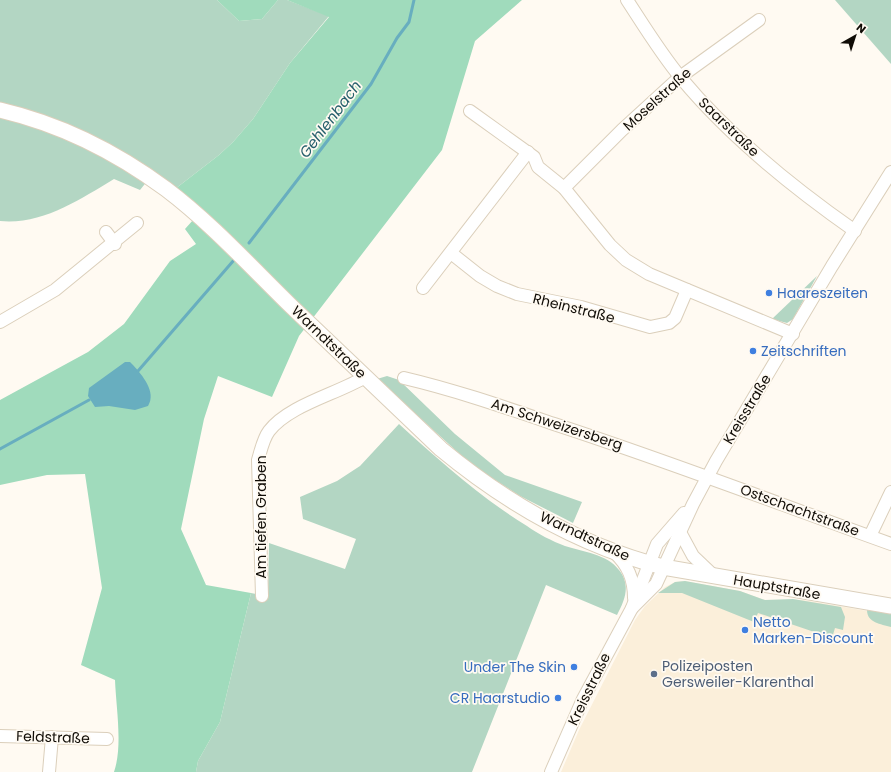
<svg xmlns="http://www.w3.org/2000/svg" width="891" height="772" font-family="Poppins,sans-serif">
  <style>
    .commercial { fill: #fbefda }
    .green { fill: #b3d6c3 }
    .forest { fill: #a0dbbc }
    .water { fill: #68aebf }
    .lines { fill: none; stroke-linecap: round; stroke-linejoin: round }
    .stream { stroke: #68aebf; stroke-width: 3 }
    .minor-casing { stroke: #dbcfbb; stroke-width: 14 }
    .major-casing { stroke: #dbcfbb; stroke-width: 17 }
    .minor { stroke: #fff; stroke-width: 12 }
    .major { stroke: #fff; stroke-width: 15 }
    .shop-dot { fill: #3f7fe0; stroke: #fffaf2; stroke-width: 1.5 }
    .service-dot { fill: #5c6f8a; stroke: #fffaf2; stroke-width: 1.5 }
    .labels { text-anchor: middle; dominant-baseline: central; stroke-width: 3.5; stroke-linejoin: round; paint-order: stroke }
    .street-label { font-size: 14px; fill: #100c06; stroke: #fffaf2 }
    .shop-label { font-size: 14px; fill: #366cbe; stroke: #fffaf2; text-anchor: start }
    .service-label { font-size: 14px; fill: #4e5e75; stroke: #fffaf2; text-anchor: start }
    .water-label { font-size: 15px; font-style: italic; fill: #265f6c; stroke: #fffaf2 }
  </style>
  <rect width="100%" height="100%" fill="#fffaf2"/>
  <path class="commercial" d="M685 581 740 591 765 600H803L891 615V772H561L579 730 635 620 645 606 665 587 675 582Z"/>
  <g class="green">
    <path d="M0 0H217L239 21 262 19 278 0H287L329 16 290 63 253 119 233 142 219 155 175 189 0 106Z"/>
    <path d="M835 0H891V64Z"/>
    <path d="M0 114 49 128 148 180 140 190 114 179C79 200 42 225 0 221Z"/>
    <path d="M817 276 793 319 787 323 772 319Z"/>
    <path d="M387 376 399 380 455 434 505 475 582 502 573 523 520 496 473 466 377 379Z"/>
    <path d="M399 424C440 461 480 497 527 526 538 534 552 541 565 546 583 552 607 554 619 570 631 585 625 600 617 615L546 585 472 772H196L198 761 220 722 251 593 268 596 269 543 345 569 356 539 303 519 300 497 337 481 360 466Z"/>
    <path d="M685 581 740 591 765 600 793 599 841 607 845 617 843 630 835 628 832 638 758 613 754 622 682 593H658L675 582Z"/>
    <path d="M867 610 891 614V627C881 624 867 623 867 610Z"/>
  </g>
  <g class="forest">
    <path d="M217 0H278L262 19 239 21Z"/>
    <path d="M287 0H522L475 41 442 150 299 336 272 397 218 376 204 419 181 529 206 585 251 593 220 722 198 761 196 772H114C123 746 116 707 115 680L81 665 102 588 85 474 47 475 0 485V400L88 352 124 324 170 261 196 244 185 229 202 210 175 189 219 155 233 142 253 119 290 63 329 17Z"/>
  </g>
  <path class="water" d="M125 362H130L133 365C142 375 157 392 148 406L135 410 109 406 95 407 88 396 89 388Z"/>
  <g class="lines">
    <g class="stream">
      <path d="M249 243 371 84 397 38 409 22 414 0"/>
      <path d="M138 371 234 260"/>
      <path d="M0 449 89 400"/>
    </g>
    <defs>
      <g id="minor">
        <path d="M627 0C644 26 661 54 681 78 730 137 792 187 855 231"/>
        <path d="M470 111 534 157 538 167 564 188 610 245 626 260 649 274 793 334"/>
        <path d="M564 188 622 130 680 77 759 20"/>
        <path d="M106 232 115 244"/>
        <path d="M451 253 480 276 497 286 517 294 581 307 650 327 669 323 675 318 687 290"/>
        <path d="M423 288 528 152"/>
        <path d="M0 322 55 290 137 223"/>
        <path d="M404 378C455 390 504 407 554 424 668 461 779 504 891 544"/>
        <path d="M680 532 693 556 714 576"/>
        <path d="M870 536 891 492"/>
        <path d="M614 552C628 565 634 579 634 598"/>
        <path d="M262 596 258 460C261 450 263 439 269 431 289 405 337 394 365 377"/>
        <path d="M632 608 656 584 693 504 716 461 832 266 891 172"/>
        <path d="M0 736 107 739"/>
        <path d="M49 772 52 737"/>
        <path d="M551 772 583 699 632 608 657 544 684 513"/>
      </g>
      <path id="major" d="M0 110C60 124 116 152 166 189 211 223 251 267 292 307 341 354 391 401 441 449 505 502 581 546 663 567L891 606"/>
    </defs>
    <use href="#minor" class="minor-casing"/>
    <use href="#major" class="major-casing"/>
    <use href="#minor" class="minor"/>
    <use href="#major" class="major"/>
  </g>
  <g class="shop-dot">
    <circle cx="769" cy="293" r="4"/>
    <circle cx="753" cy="351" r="4"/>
    <circle cx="745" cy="630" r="4"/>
    <circle cx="574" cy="667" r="4"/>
    <circle cx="558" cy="698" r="4"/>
  </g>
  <circle class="service-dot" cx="654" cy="674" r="4"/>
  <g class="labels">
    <g class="street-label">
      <text transform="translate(657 99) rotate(-42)">Moselstraße</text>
      <text transform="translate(729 127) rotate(44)">Saarstraße</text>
      <text transform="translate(574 308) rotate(14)">Rheinstraße</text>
      <text transform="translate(329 342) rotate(44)">Warndtstraße</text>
      <text transform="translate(747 409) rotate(-59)">Kreisstraße</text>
      <text transform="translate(557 424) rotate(18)">Am Schweizersberg</text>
      <text transform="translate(800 510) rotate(20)">Ostschachtstraße</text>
      <text transform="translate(261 517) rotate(-90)">Am tiefen Graben</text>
      <text transform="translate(585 536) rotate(25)">Warndtstraße</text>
      <text transform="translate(777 587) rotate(10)">Hauptstraße</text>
      <text transform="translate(589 689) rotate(-64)">Kreisstraße</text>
      <text transform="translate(53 737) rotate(2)">Feldstraße</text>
    </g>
    <g class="shop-label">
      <text x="777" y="293">Haareszeiten</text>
      <text x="761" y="351">Zeitschriften</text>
      <text x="753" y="622">Netto<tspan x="753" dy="16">Marken-Discount</tspan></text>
      <text x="566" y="667" text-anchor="end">Under The Skin</text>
      <text x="550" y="698" text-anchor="end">CR Haarstudio</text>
    </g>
    <g class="service-label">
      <text x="662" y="666">Polizeiposten<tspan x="662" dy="16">Gersweiler-Klarenthal</tspan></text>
    </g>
    <g class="water-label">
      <text transform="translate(330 119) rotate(-53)">Gehlenbach</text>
    </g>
  </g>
  <g transform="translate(855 36) rotate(39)" stroke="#fffaf2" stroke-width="3" paint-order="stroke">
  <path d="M0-3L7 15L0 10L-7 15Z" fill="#100c06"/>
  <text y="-6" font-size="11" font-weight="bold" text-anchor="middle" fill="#100c06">N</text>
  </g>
</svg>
